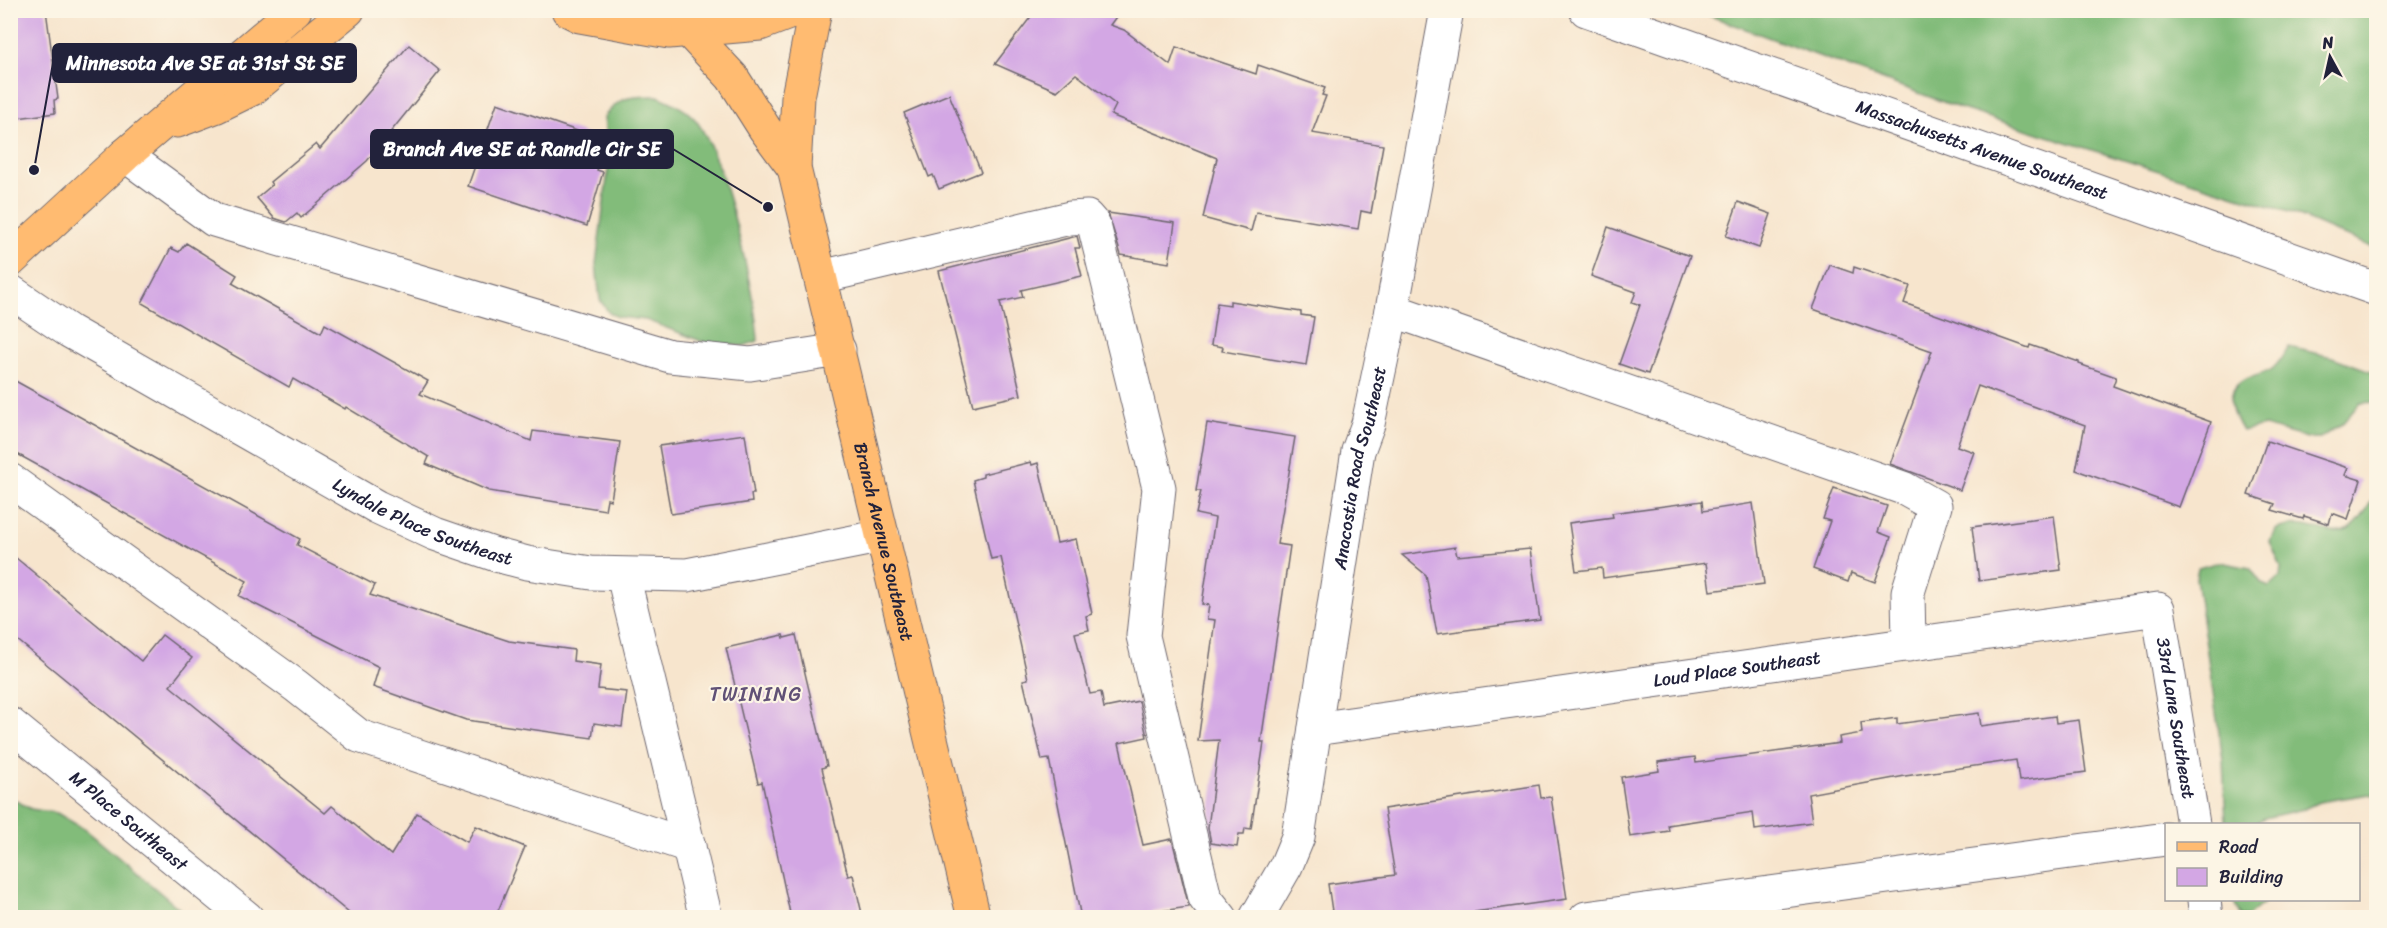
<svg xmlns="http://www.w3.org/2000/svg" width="2387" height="928" font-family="Sriracha,sans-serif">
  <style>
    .forest { fill: #82bc7a; stroke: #526f5a; stroke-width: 1.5 }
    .building { fill: #d3a7e4 }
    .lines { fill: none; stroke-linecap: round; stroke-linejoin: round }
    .minor-casing { stroke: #6d666e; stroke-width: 35 }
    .major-casing { stroke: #6d666e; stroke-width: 35 }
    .minor { stroke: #fff; stroke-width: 33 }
    .major { stroke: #ffbb71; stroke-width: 33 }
    .labels { text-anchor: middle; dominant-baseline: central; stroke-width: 4.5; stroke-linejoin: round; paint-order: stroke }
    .street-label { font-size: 18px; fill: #22223b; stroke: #fcf5e5 }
    .neighbourhood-label { font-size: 20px; letter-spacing: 1.5px; fill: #605176; stroke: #fcf5e5 }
    .leader { fill: none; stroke: #22223b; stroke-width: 2 }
    .callout-dot { fill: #22223b; stroke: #fcf5e5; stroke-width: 2 }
    .callout { fill: #22223b; stroke: #22223b; stroke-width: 2 }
    .callout-label { font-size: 20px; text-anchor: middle; font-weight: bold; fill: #fff }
  </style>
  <rect width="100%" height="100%" fill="#fcf5e5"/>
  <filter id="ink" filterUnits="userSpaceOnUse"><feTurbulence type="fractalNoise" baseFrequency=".0167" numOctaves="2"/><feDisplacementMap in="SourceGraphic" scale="12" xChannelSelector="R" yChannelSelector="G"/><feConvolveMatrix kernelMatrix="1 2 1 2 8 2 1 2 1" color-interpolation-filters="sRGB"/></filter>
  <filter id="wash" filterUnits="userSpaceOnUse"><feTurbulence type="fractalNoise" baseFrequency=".008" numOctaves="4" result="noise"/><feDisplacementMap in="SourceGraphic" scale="24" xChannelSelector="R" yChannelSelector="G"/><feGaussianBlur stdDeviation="1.35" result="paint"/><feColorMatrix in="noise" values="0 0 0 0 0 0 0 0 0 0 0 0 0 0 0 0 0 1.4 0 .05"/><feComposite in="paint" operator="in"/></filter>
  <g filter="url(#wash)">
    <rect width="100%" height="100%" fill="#f7e5cd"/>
    <g class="forest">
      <path d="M1697 11H2376V249L2292 213 1962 109Z"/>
      <path d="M658 96C671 102 683 107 693 117 723 149 756 296 758 341L743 346 706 343 646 320 618 317 609 313 600 300 596 264 609 163 604 117C622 94 631 97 658 96Z"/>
      <path d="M2289 347 2332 357 2376 373V402L2360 403 2342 424 2320 438H2307L2264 426 2242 431C2232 415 2222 390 2246 379 2254 376 2265 374 2272 369 2279 364 2284 354 2289 347Z"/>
      <path d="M2376 491V793L2319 802 2304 809 2264 818 2254 824H2226L2223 760 2196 578 2198 568 2219 562 2250 568 2262 584 2269 587 2280 577 2281 567 2270 542 2275 530C2321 510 2342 568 2376 491Z"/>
      <path d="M11 798 31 809 57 813 86 830 189 917H11Z"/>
      <path d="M2233 900H2266V901L2247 917H2241Z"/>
    </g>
    <g id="blocks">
      <g class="building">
        <path d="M10 10H46L58 99 54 100 55 113 10 119Z"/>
        <path d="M1036 10H1121L1110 25 1124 30 1170 65 1176 47 1256 74 1258 65 1325 88 1322 95 1326 96 1312 133 1383 145 1371 213 1361 211 1358 229 1256 212 1251 231 1203 218 1217 158 1111 115 1116 105 1076 74 1057 91 995 64Z"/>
        <path d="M409 45 440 71 367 161 301 218 297 213 286 222 274 218 257 198 272 185 270 182 316 144 320 149Z"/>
        <path d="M949 94 981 172 939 189 933 175 929 177 904 113Z"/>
        <path d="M497 103 606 141 597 170 603 172 587 226 468 186Z"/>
        <path d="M1738 202 1771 214 1759 248 1726 236Z"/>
        <path d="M1108 213 1175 223 1169 263 1121 255Z"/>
        <path d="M1608 227 1690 256 1648 374 1619 364 1640 305 1632 302 1636 292 1591 276Z"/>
        <path d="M1077 236 1080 248H1075L1082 276 1021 290 1023 297 1000 302 1021 395 973 406 939 271Z"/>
        <path d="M186 243 237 275 232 283 248 292 321 333 325 324 428 381 420 394 531 441 533 431 620 442 611 500 607 499 605 510 489 491 426 464 429 457 346 407 345 409 293 379 289 387 142 303 171 248 179 252Z"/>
        <path d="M1830 265 1853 273 1854 267 1910 286 1904 303 2029 348 2030 345 2079 362V364L2116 377 2113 386 2211 422 2179 507 2076 470 2085 425 1978 386 1957 446 1974 452 1960 490 1890 464 1932 351 1813 309Z"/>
        <path d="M1230 301 1301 312V315L1314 317 1306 365 1222 351 1223 347 1211 345 1217 303 1230 305Z"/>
        <path d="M10 378 300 539 297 545 375 585 370 595 509 641 574 650 573 661 601 665 598 689 627 692 622 727 594 723 592 738 466 720 373 687 379 667 239 596 247 581 10 450Z"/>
        <path d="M1207 423 1295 437 1277 544 1290 546 1261 742H1264L1251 829 1245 828 1244 834H1239L1237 847 1211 843 1208 828 1219 740 1198 741 1215 620 1207 619 1209 605 1202 604 1215 518 1196 514 1201 491H1196Z"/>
        <path d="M745 434 754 494H751L752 502 671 514 659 446Z"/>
        <path d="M2267 441 2348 468 2345 475 2361 480 2348 519 2332 513 2329 524 2304 516 2303 519 2272 510 2275 504 2248 495Z"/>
        <path d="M1031 462 1032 465 1038 463 1057 543 1076 539 1092 614 1086 616 1089 630 1075 633 1090 694 1101 692 1104 708 1139 701 1147 737 1119 743 1143 845 1172 839 1189 907 1148 913 1149 918H1081L1049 759 1042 760 1023 680 1028 679 1001 557 991 559 973 480 983 477V474Z"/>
        <path d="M1834 488 1887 506 1878 532 1891 537 1875 582 1851 573 1848 582 1813 569 1830 521 1823 519Z"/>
        <path d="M1702 501 1703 511 1753 503 1764 584 1710 591 1706 563 1603 578 1602 568 1576 571 1569 523 1613 517 1612 513Z"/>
        <path d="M2054 516 2061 570 1979 581 1972 527Z"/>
        <path d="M1455 547 1457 556 1530 549 1540 620 1437 634 1426 575 1402 555Z"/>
        <path d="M10 553 141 661 162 635 192 658 170 686 325 813 332 806 391 855 417 813 467 842 476 826 525 847 495 918H355L10 634Z"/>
        <path d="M783 635 784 638 796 635 827 766 822 768 848 876 853 875 863 918H791L762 782 758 783 726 648Z"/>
        <path d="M1979 713 1981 726 2055 716 2056 723 2079 720 2086 772 2019 781 2016 760 1905 776 1808 794 1812 822 1755 830 1753 812 1668 825 1669 831 1630 837 1621 777 1659 771 1658 762 1695 757 1696 763 1840 743 1839 737 1862 733 1861 723 1897 718V724Z"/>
        <path d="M1539 785 1541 798 1551 797 1567 899 1475 912 1476 918H1333L1328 884 1395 875 1384 809Z"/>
      </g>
    </g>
  </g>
  <g filter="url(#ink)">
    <use href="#blocks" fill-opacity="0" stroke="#6d666e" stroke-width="1.5"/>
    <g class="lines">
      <defs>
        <g id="minor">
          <path id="s1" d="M1586 10 2376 289"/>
          <path d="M125 155 214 220 670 356 750 364 839 350"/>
          <path d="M821 277 1070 218 1087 217 1094 225 1159 488 1143 636 1205 898 1221 918"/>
          <path id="s2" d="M10 291 69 331 377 507 435 534 496 555 527 563 591 573 687 575 883 536"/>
          <path d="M1392 310 1903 488 1935 506 1908 592 1909 645"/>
          <path d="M10 480 296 686 359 736 689 846"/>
          <path d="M623 575 706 918"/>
          <path id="s3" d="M10 724 247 918"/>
          <path id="s4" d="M1315 729 2158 609 2193 824"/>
          <path d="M2204 900 2206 918"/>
          <path id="s5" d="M1256 918 1286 866 1298 837 1358 451 1368 424 1392 310 1447 10"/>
          <path d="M1586 918 2166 839"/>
        </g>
        <g id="major">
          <path d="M568 10 580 16 669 32 760 24 797 10"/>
          <path id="s6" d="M815 10 798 97 794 168 974 918"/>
          <path d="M689 31 732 77 765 129 794 168"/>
          <path d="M177 121 217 106 252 89 348 10"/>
          <path d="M10 261 125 155 295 10"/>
        </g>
      </defs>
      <use href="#minor" class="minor-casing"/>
      <use href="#major" class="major-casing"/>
      <use href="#minor" class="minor"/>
      <use href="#major" class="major"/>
    </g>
  </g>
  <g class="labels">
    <g class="street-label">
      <text stroke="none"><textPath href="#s1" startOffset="420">Massachusetts Avenue Southeast</textPath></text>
      <text stroke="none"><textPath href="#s5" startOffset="466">Anacostia Road Southeast</textPath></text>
      <text stroke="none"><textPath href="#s2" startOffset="474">Lyndale Place Southeast</textPath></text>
      <text stroke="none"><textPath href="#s6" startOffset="544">Branch Avenue Southeast</textPath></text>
      <text stroke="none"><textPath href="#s4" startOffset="426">Loud Place Southeast</textPath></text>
      <text stroke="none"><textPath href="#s4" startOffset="962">33rd Lane Southeast</textPath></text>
      <text stroke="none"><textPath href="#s3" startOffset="153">M Place Southeast</textPath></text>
    </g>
    <g class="neighbourhood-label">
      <text x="756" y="694">TWINING</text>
    </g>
  </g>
  <path class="leader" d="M34 170L53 63M768 207L673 149"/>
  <g class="callout-dot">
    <circle cx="34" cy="170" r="6"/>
    <circle cx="768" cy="207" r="6"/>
  </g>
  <g class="callout">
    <rect x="53" y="44" width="303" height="38" rx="6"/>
    <rect x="371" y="130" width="302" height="38" rx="6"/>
  </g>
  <g class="callout-label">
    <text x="205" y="70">Minnesota Ave SE at 31st St SE</text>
    <text x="522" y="156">Branch Ave SE at Randle Cir SE</text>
  </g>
  <rect width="2387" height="928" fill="none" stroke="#fcf5e5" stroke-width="36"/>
  <rect x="2165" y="823" width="195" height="78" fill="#fcf5e5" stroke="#a5a1a1" stroke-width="1.5"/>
  <rect x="2177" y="842" width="30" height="9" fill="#ffbb71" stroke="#a5a1a1" stroke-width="1.5"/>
  <text x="2219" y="853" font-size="18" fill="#22223b">Road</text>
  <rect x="2177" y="868" width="30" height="18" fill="#d3a7e4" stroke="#a5a1a1" stroke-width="1.5"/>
  <text x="2219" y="883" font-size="18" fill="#22223b">Building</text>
  <g transform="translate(2330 57) rotate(352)" stroke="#fcf5e5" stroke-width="4.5" paint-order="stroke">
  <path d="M0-4.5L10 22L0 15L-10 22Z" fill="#22223b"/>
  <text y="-9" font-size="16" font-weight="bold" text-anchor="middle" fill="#22223b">N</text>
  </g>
</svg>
